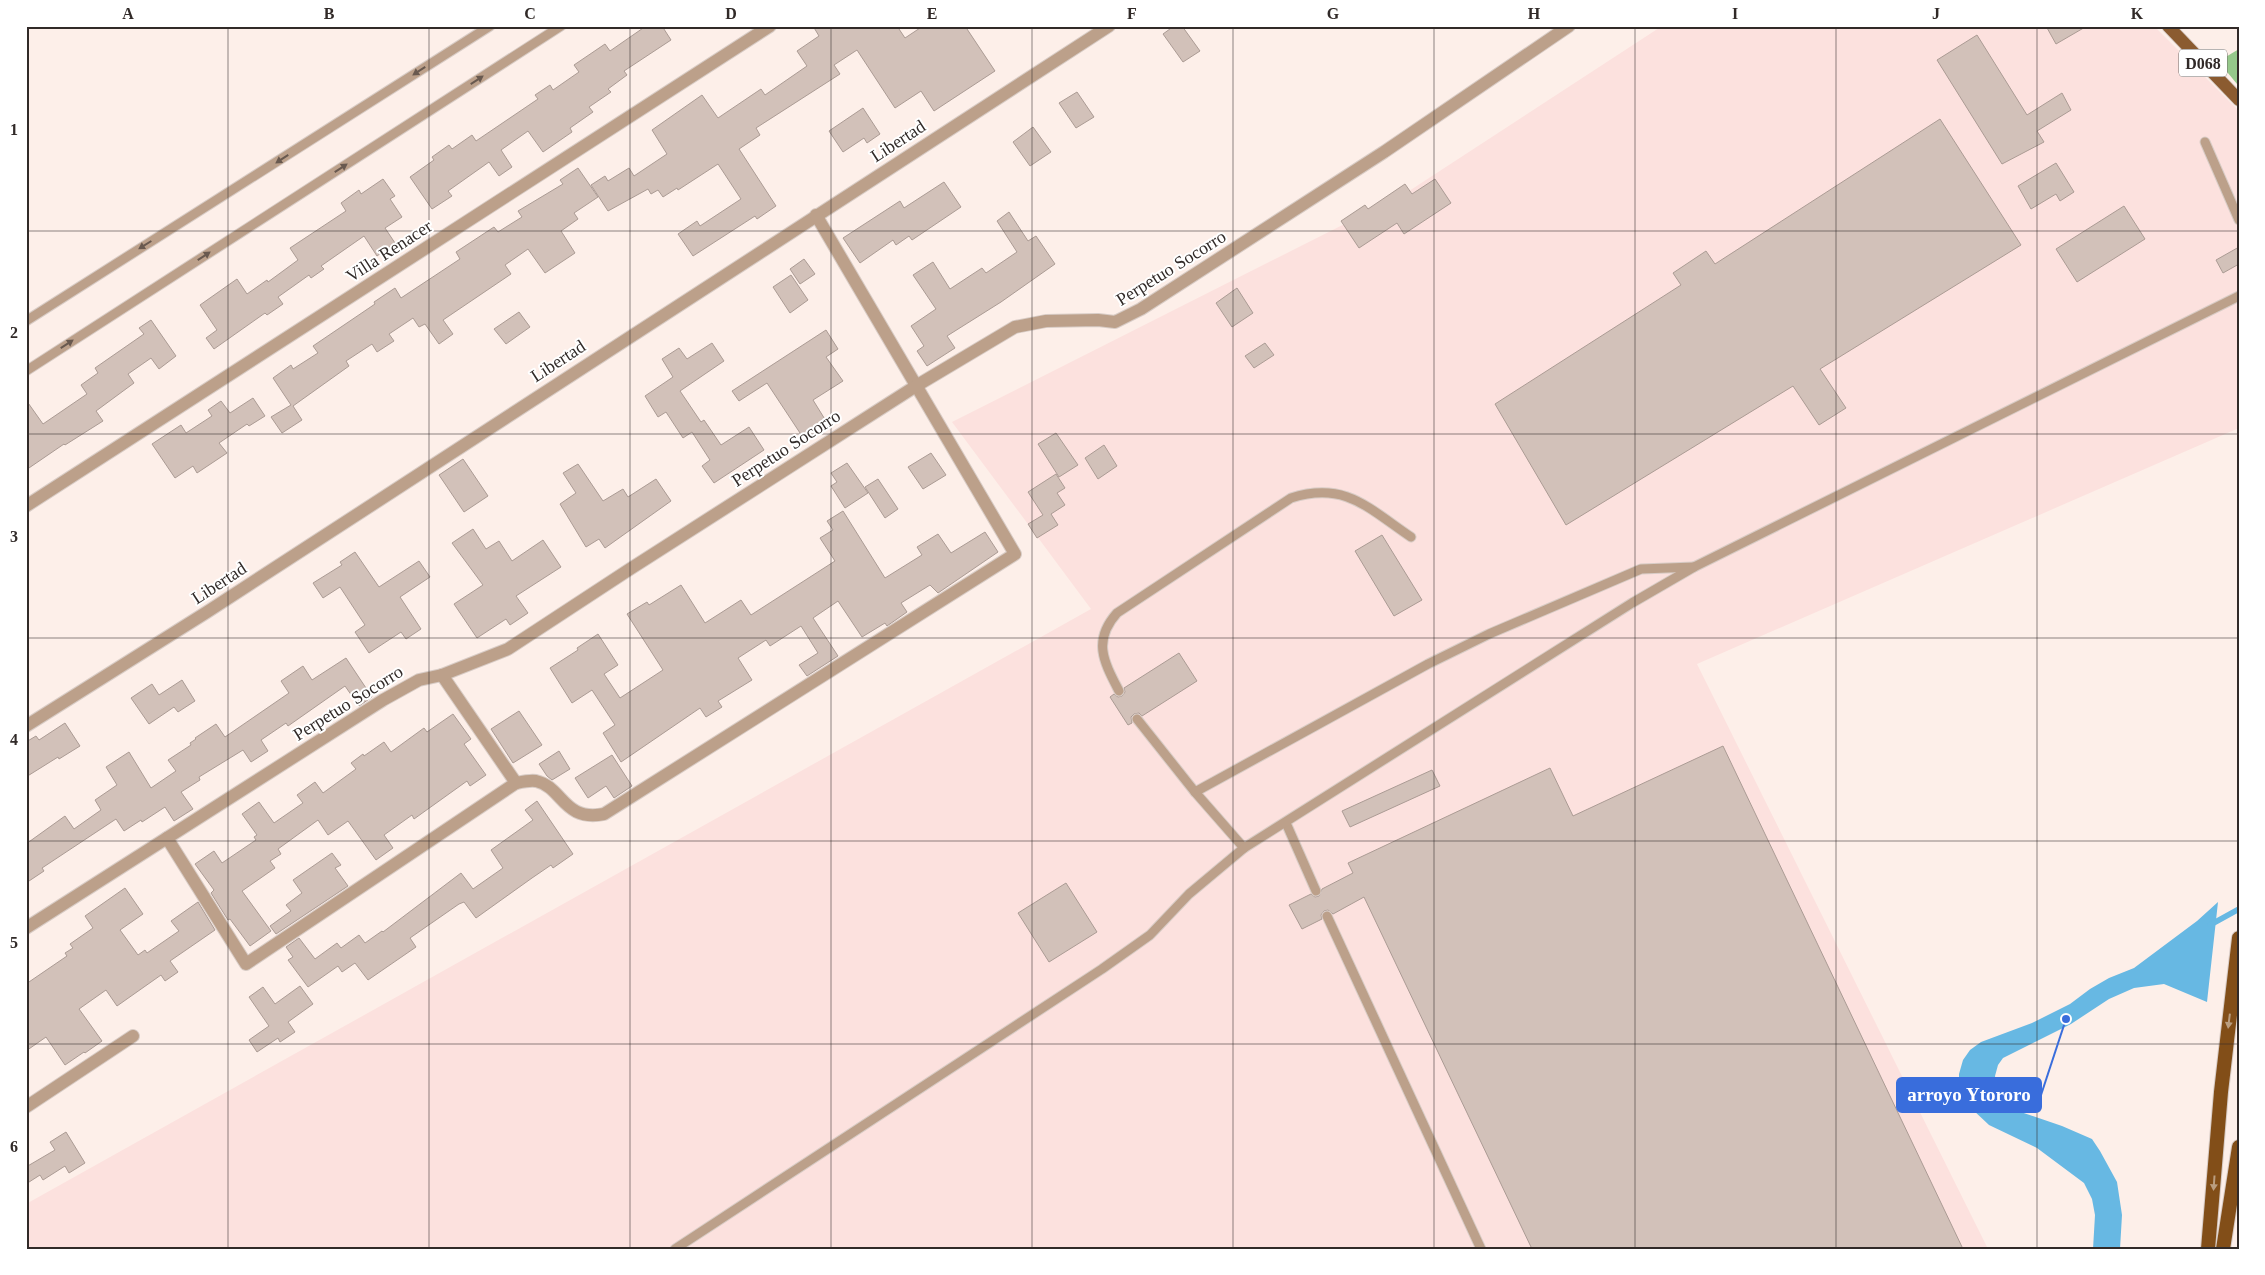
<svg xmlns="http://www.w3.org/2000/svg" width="2265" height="1275" font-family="'Times New Roman',serif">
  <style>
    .industrial { fill: #fce1de }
    .forest { fill: #95c88a }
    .water { fill: #67b8e3 }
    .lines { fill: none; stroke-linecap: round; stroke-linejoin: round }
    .stream { stroke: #67b8e3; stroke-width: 5.5 }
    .building { fill: #d2c1b9; stroke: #ab9b94 }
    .service-casing { stroke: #d8ccc6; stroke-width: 11 }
    .minor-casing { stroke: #d8ccc6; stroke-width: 14 }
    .primary-casing { stroke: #d8ccc6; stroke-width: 14 }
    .trunk-casing { stroke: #d8ccc6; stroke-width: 16 }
    .service { stroke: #bca08a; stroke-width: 9 }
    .minor { stroke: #bca08a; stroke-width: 12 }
    .primary { stroke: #8b5b30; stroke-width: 12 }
    .trunk { stroke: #824e18; stroke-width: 14 }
    .oneway { fill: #69594f }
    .oneway2 { fill: #ba9e80 }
    .grid { fill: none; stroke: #312a28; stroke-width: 1; stroke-opacity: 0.55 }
    .labels { text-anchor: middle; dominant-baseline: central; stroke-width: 4; stroke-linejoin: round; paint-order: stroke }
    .shield { fill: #fff; stroke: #6f6a68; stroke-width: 1 }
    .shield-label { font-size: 16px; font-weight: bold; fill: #312a28 }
    .street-label { font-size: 18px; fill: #312a28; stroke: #fff }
    .leader { fill: none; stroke: #396ddc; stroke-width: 2 }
    .callout-dot { fill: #396ddc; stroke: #fff; stroke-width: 2 }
    .callout { fill: #396ddc; stroke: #396ddc; stroke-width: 2 }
    .callout-label { font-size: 19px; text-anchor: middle; font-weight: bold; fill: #fff }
    .neatline { fill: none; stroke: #312a28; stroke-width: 2 }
    .grid-label { font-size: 16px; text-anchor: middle; font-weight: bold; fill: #312a28 }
  </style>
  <rect width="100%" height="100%" fill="#fdefe9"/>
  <path class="industrial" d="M1662 26H2154L2239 111V428L1697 664 1988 1249H26V1204L1091 609 952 422 1406 193Z"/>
  <path class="forest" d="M2239 49V83L2237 84 2223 67 2224 58Z"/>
  <path class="water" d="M2218 902 2207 1002 2164 984 2134 988 2109 999 2071 1024 2003 1058 1998 1065 1995 1076 1997 1089 2012 1109 2062 1126 2092 1139 2100 1151 2117 1182 2122 1215 2120 1249H2093L2095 1215 2092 1199 2084 1183 2037 1148 1989 1125 1972 1109 1962 1096 1959 1083V1074L1963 1060 1970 1050 1981 1042 2032 1023 2070 1004 2090 989 2109 978 2134 968 2197 921Z"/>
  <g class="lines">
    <path class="stream" d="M2210 925 2239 909"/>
  </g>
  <g class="building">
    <path d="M646 26H662L671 40 624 71 627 75 608 89 611 92 589 107 593 112 570 128 572 132 543 152 528 131 501 150 512 167 499 176 489 162 448 191 452 196 432 209 410 177 434 160 432 157 449 145 452 149 472 135 476 141 538 99 535 95 550 85 553 90 579 72 574 65 605 44 610 51Z"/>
    <path d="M813 26H897L905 38 923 26H965L995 71 934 111 921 91 895 108 857 50 834 65 840 74 756 128 760 135 739 149 776 206 757 219 755 216 693 256 678 234 697 221 700 226 741 199 718 164 678 190 677 188 663 197 658 190 651 194 648 189 608 211 591 185 605 176 608 181 629 168 634 176 667 154 652 130 702 95 718 118 761 89 765 95 807 66 797 51 819 36Z"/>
    <path d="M1174 26H1182L1200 51 1183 62 1163 34Z"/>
    <path d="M2046 26H2087L2056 44Z"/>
    <path d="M1977 35 2027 115 2062 93 2071 110 2037 131 2044 142 2002 164 1937 60Z"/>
    <path d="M1077 92 1094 117 1076 128 1059 103Z"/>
    <path d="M863 108 880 134 867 143 864 138 843 152 829 131Z"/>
    <path d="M1940 119 2021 245 1820 369 1846 408 1819 425 1793 386 1566 525 1495 404 1681 285 1673 273 1706 251 1715 264Z"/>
    <path d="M1033 127 1051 152 1030 166 1013 142Z"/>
    <path d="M2056 163 2074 192 2060 201 2056 194 2031 209 2018 186Z"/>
    <path d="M578 168 598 197 574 213 578 219 561 231 575 253 545 273 528 249 505 265 511 274 443 320 453 334 439 344 425 324 419 327 413 318 389 334 394 341 377 352 372 344 346 361 349 366 293 406 302 420 282 433 271 417 291 405 273 378 291 365 293 369 318 353 313 346 375 304 374 302 395 288 401 298 460 259 456 252 494 227 498 232 522 217 518 211 563 184 560 180Z"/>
    <path d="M383 179 395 196 390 199 402 217 385 228 395 243 377 256 364 236 321 266 324 269 311 278 309 275 278 297 283 304 267 315 265 313 214 349 206 338 217 330 200 305 237 279 247 294 267 280 268 282 298 260 290 248 346 211 341 203 359 190 361 194Z"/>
    <path d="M1435 179 1451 203 1404 234 1397 223 1359 248 1341 221 1365 205 1368 209 1405 184 1412 194Z"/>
    <path d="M944 182 961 207 912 240 909 236 896 245 893 240 860 263 843 238 900 201 904 208Z"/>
    <path d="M2124 206 2145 239 2077 282 2056 249Z"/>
    <path d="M1009 212 1028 241 1036 236 1055 264 1001 302 947 336 955 348 927 366 917 351 924 346 911 326 936 309 913 275 933 262 950 289 982 268 986 273 1017 252 997 221Z"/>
    <path d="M2239 247V264L2223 273 2216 260Z"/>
    <path d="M804 259 815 274 800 284 790 269Z"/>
    <path d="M791 275 808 300 790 313 773 287Z"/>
    <path d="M1237 288 1253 313 1232 327 1216 303Z"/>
    <path d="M519 312 530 327 506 344 494 329Z"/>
    <path d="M151 320 176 356 159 369 151 358 128 374 134 383 96 411 103 421 65 445 64 444 26 470V400L43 424 87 394 81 385 98 373 95 368 144 334 139 328Z"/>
    <path d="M826 330 838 349 826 357 843 381 813 400 826 421 802 436 767 383 739 401 732 391Z"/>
    <path d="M712 343 724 361 680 391 701 422 704 420 721 445 749 427 764 450 714 483 702 466 710 460 692 432 683 438 666 412 658 417 645 396 673 377 662 359 679 348 687 359Z"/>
    <path d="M1265 343 1274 355 1254 368 1245 356Z"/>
    <path d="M253 398 265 416 249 426 247 424 219 443 227 453 197 473 193 466 175 478 152 444 181 425 186 433 212 416 208 410 221 401 230 413Z"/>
    <path d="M1056 433 1078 465 1059 477 1038 444Z"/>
    <path d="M1104 445 1117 466 1098 479 1085 458Z"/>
    <path d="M931 453 946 475 923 489 908 467Z"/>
    <path d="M463 459 488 496 464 512 439 475Z"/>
    <path d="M847 463 868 493 845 508 831 486 837 482 831 473Z"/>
    <path d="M578 464 603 501 623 489 628 497 656 479 671 501 605 548 599 539 586 547 560 504 576 493 563 473Z"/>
    <path d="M1056 474 1065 488 1057 493 1065 505 1051 514 1058 525 1037 538 1028 524 1043 515 1028 492Z"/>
    <path d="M878 479 898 509 885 518 865 487Z"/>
    <path d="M843 511 885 578 922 555 917 547 938 534 951 553 985 532 998 552 938 593 930 585 901 603 907 612 887 626 885 623 862 637 838 601 813 618 838 656 807 676 799 665 818 653 801 626 770 646 766 640 738 658 752 680 718 701 722 707 706 717 700 708 621 762 603 733 615 725 592 690 572 703 550 668 578 650 577 648 598 634 618 665 604 674 620 698 663 670 627 614 647 602 649 605 681 585 705 623 741 600 751 615 835 561 820 538 833 530 827 521Z"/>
    <path d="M473 529 486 549 499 541 512 561 543 540 561 567 516 596 528 613 510 625 506 619 477 638 454 604 483 585 452 543Z"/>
    <path d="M1382 535 1422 600 1394 616 1355 551Z"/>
    <path d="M355 552 379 587 419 561 430 577 400 597 421 629 406 639 401 632 369 653 355 632 365 625 340 587 323 598 313 583 342 565 340 562Z"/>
    <path d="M1179 653 1197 681 1142 716 1139 713 1134 714 1131 717 1132 723 1128 725 1110 697 1114 694 1118 697 1122 696 1125 692 1124 688Z"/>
    <path d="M346 658 372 697 359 706 345 686 288 726 286 723 261 740 268 751 251 762 243 750 199 777 200 780 181 792 193 809 174 821 165 807 142 822 141 820 124 831 116 819 42 868 44 871 26 883V844L65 816 74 829 101 810 95 800 117 785 106 767 129 752 151 788 176 771 168 760 191 745 190 743 196 739 195 738 216 724 225 737 289 693 281 681 303 666 312 680Z"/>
    <path d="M182 680 195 701 178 712 174 707 149 724 131 698 152 684 159 695Z"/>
    <path d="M519 711 542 745 513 763 491 729Z"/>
    <path d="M453 714 471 739 464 744 486 775 470 786 467 781 414 819 412 815 384 835 393 848 376 860 348 821 328 835 318 820 278 849 281 854 270 861 275 868 242 891 271 931 250 946 230 919 228 920 211 893 214 890 195 864 214 851 222 863 256 840 254 837 257 835 242 814 259 802 274 823 303 803 297 795 315 782 323 793 356 769 351 763 363 754 364 756 384 742 391 752 424 728 427 732Z"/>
    <path d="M65 723 80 746 59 759 58 757 26 777V742L36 736 39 740Z"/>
    <path d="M1723 746 1963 1249H1532L1364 897 1333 914 1328 910 1324 911 1321 915 1322 919 1302 929 1289 905 1311 894 1315 897 1319 896 1322 889 1353 873 1348 863 1550 768 1573 816Z"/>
    <path d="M559 751 570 769 552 780 547 776 539 764Z"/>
    <path d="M612 755 632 786 614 798 606 786 588 798 575 778Z"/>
    <path d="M1432 770 1440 786 1350 827 1342 811Z"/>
    <path d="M537 801 573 854 553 868 551 865 532 878 476 918 464 902 459 904 410 938 416 947 368 980 355 963 342 972 338 966 308 987 288 960 293 957 286 947 299 938 315 959 337 943 341 948 359 935 365 943 382 931 383 932 461 873 473 889 503 868 491 850 533 820 525 810Z"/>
    <path d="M332 853 341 865 335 868 348 886 276 934 270 926 291 911 286 905 302 893 293 880Z"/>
    <path d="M1066 883 1097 932 1049 962 1018 913Z"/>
    <path d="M125 888 143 914 120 930 138 955 145 950 147 953 179 931 171 921 198 902 215 930 170 961 178 972 165 981 161 975 117 1006 106 990 79 1009 102 1041 85 1053 84 1052 65 1065 46 1037 26 1051V984L67 956 65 953 73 948 70 944 93 928 85 916Z"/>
    <path d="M300 986 313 1004 288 1022 295 1032 280 1042 278 1038 257 1052 249 1040 269 1026 249 997 263 987 275 1004Z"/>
    <path d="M66 1132 85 1163 69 1173 65 1166 43 1180 40 1175 26 1184V1167L55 1150 50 1142Z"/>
  </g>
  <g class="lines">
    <defs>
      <g id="service">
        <path d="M2205 142 2239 220"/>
        <path d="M26 321 490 26"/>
        <path d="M26 371 561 26"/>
        <path d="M1119 691C1104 662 1092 641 1117 613L1291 498C1345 481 1368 508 1411 537"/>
        <path d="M1137 719 1195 792 1244 848"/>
        <path d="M1195 792 1428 664 1489 634 1641 569 1694 567"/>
        <path d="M1286 823 1316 891"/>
        <path d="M1327 916 1481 1249"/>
        <path d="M675 1249 1102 969 1150 935 1189 894 1244 848 1632 603 1694 567 2239 296"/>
      </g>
      <g id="minor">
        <path d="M26 506 770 26"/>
        <path d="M442 675 516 783"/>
        <path d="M26 726 207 612 1109 26"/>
        <path d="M167 838 246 964 516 783C521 782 530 780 536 781 563 787 563 822 604 814L1015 554 816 215"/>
        <path d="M26 928 383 700 419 680 442 675 508 649 630 569 916 386 1015 327 1046 321 1098 320 1115 322 1141 309 1384 152 1569 26"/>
        <path d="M26 1107 133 1036"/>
      </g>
      <path id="primary" d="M2168 26 2239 100"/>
      <g id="trunk">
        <path d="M2208 1249 2221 1092 2239 938"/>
        <path d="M2223 1249 2239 1147"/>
      </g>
    </defs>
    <use href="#service" class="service-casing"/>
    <use href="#minor" class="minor-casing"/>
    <use href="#primary" class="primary-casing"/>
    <use href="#trunk" class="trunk-casing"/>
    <use href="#service" class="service"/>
    <use href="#minor" class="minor"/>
    <use href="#primary" class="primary"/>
    <use href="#trunk" class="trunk"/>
  </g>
  <defs><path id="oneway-solid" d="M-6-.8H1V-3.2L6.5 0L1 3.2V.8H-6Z" transform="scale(1.25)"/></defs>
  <g class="oneway">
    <use href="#oneway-solid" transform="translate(419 71) rotate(147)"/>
    <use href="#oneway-solid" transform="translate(477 80) rotate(-33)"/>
    <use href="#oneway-solid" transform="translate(282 159) rotate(147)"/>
    <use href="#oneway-solid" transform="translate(341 168) rotate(-33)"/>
    <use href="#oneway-solid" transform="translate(145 245) rotate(148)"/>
    <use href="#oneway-solid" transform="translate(204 256) rotate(-33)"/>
    <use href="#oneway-solid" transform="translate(67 344) rotate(-33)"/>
  </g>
  <g class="oneway2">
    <use href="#oneway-solid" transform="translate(2229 1021) rotate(97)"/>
    <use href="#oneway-solid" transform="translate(2214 1183) rotate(94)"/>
  </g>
  <path class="grid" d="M228 26V1249M429 26V1249M630 26V1249M831 26V1249M1032 26V1249M1233 26V1249M1434 26V1249M1635 26V1249M1836 26V1249M2037 26V1249M26 231H2239M26 434H2239M26 638H2239M26 841H2239M26 1044H2239"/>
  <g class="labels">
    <rect class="shield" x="2179" y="49.5" width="48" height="27" rx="4"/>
    <g class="shield-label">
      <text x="2203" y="63">D068</text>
    </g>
    <g class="street-label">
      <text transform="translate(898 141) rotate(-33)">Libertad</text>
      <text transform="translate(389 251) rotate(-33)">Villa Renacer</text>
      <text transform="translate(1171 268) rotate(-32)">Perpetuo Socorro</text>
      <text transform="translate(558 361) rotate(-33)">Libertad</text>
      <text transform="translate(786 448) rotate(-33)">Perpetuo Socorro</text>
      <text transform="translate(219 583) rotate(-33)">Libertad</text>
      <text transform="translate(348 703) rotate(-32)">Perpetuo Socorro</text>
    </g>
  </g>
  <path class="leader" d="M2066 1019L2041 1095"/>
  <circle class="callout-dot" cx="2066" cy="1019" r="5"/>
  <rect class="callout" x="1897" y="1078" width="144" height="34" rx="5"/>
  <g class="callout-label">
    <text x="1969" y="1101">arroyo Ytororo</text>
  </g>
  <rect width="2265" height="1275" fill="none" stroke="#ffffff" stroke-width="55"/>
  <rect x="28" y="28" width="2210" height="1220" class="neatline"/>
  <g class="grid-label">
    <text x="128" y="19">A</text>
    <text x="329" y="19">B</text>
    <text x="530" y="19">C</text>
    <text x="731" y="19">D</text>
    <text x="932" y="19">E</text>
    <text x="1132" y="19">F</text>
    <text x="1333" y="19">G</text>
    <text x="1534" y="19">H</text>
    <text x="1735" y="19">I</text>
    <text x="1936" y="19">J</text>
    <text x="2137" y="19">K</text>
    <text x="14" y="135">1</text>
    <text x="14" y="338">2</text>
    <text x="14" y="542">3</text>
    <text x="14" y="745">4</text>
    <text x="14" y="948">5</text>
    <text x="14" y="1152">6</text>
  </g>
</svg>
